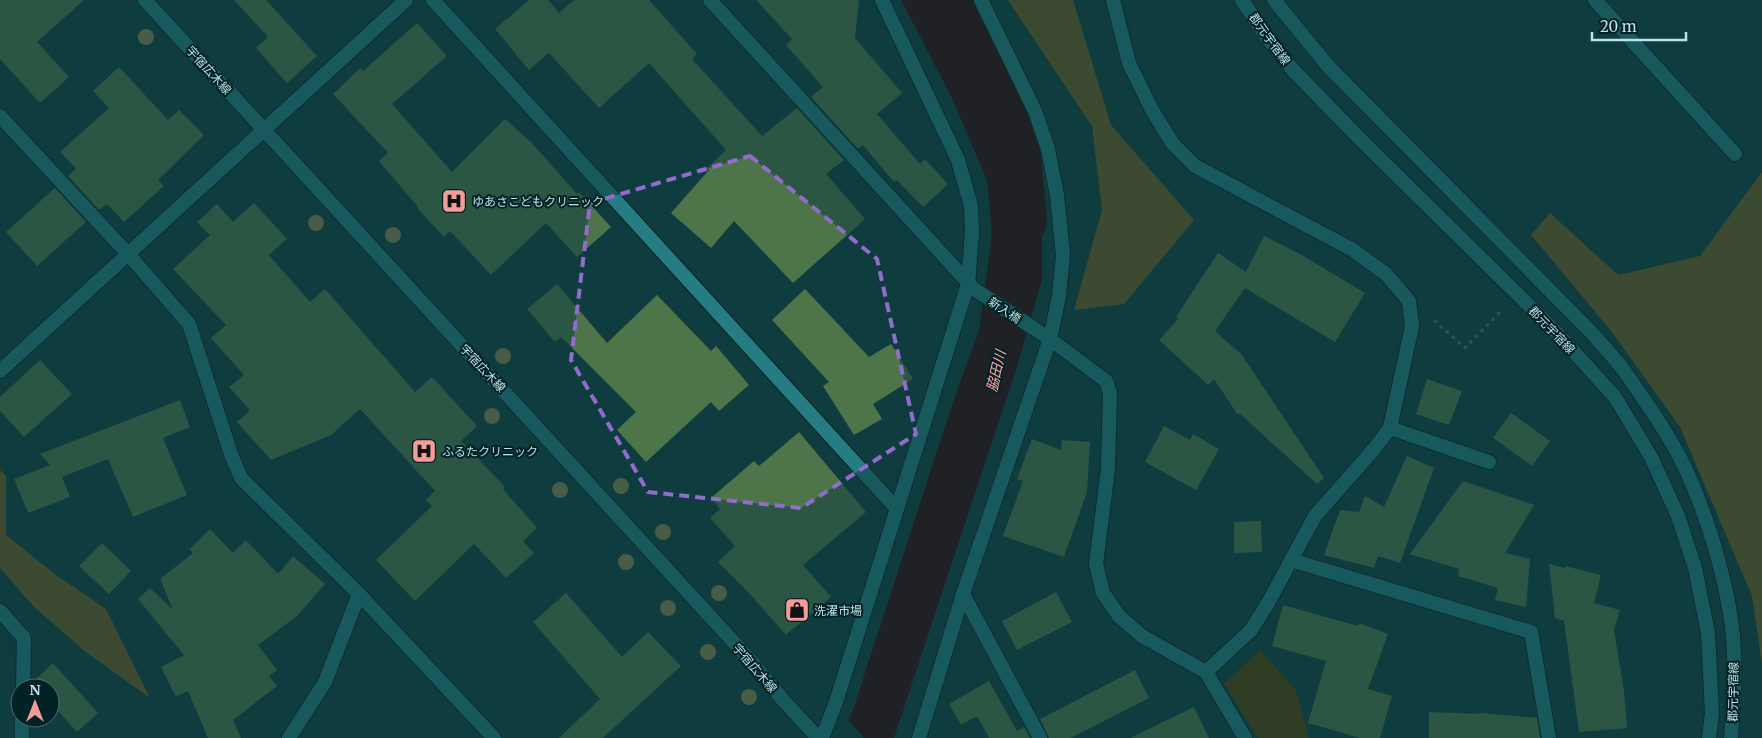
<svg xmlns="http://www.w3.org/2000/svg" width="1762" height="738" font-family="Merriweather,'Noto Sans JP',serif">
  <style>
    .green { fill: #573f04 }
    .forest { fill: #775b23 }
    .water { fill: #340105 }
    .pier { fill: #0e3c3f }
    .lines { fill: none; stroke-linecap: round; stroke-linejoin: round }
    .river { stroke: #340105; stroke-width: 56 }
    .building { fill: #4e754a }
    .minor-casing { stroke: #062123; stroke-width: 16 }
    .tertiary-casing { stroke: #062123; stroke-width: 16 }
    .path { stroke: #447073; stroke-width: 3; stroke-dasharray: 4 4; stroke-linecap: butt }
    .minor { stroke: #257c82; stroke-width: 14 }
    .tertiary { stroke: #257c82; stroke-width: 14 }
    .tree { fill: #8e8650 }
    .marked { fill: none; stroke: #926ccc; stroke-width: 4; stroke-dasharray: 10 6; stroke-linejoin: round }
    .labels { text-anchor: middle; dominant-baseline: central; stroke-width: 4; stroke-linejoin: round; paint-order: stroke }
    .street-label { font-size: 12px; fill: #bce2e5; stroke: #002224 }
    .poi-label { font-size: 12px; fill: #bce2e5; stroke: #002224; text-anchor: start }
    .water-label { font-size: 14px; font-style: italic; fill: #fba8a4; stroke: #002224 }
  </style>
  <rect width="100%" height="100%" fill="#0e3c3f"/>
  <path class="green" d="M1260 650 1296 690 1309 738H1258L1224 684Z"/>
  <g class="forest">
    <path d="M1008 0H1073L1111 125 1194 220 1124 304 1074 310 1102 210 1092 126Z"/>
    <path d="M1762 172V664L1752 596 1680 427 1612 332 1531 235 1550 213 1618 275 1700 256Z"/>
    <path d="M0 470 6 476V535L56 575 106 609 150 698 86 652 34 607 0 568Z"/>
  </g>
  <path class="water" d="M901 0H955L1042 220V280L1016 370 894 738H840L853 710 953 402 979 330 991 244 992 192 951 96Z"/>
  <path class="pier" d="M846 718 864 738H838Z"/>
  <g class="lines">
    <path class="river" d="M950 0 978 56 1011 138 1019 220"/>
  </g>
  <g class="building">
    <path d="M0 0H84L37 42 69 77 40 103 0 59Z"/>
    <path d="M234 0H266L317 56 287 83 256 48 268 37Z"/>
    <path d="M529 0H548L559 13 574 0H649L697 54 692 59 762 136 797 108 844 160 826 174 865 219 793 283 734 221 711 248 671 213 709 170 707 168 726 150 649 63 599 108 549 53 529 70 495 29Z"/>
    <path d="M756 0H859L855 38 902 93 877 114 920 164 925 159 948 184 923 207 897 180 894 182 863 145 858 149 811 97 823 87 786 45 792 39Z"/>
    <path d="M417 23 447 56 392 104 452 172 505 119 531 142 577 194 579 192 611 227 577 257 546 223 491 275 450 231 444 237 417 208 418 207 379 161 388 153 333 94 360 68 363 71Z"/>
    <path d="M119 67 168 120 179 110 204 135 158 180 164 186 124 222 107 204 99 210 68 176 76 169 60 152 109 108 93 91Z"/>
    <path d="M55 188 86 222 37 266 6 232Z"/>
    <path d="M254 203 287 239 269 255 310 302 325 289 415 392 432 377 477 426 461 441 505 487 503 489 537 528 523 541 534 553 506 578 474 544 415 601 376 560 432 506 426 500 435 491 360 409 331 435 271 460 237 422 250 410 229 387 244 375 211 338 226 325 173 269 210 235 197 222 217 204 233 222Z"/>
    <path d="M1264 236 1300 254 1365 293 1335 342 1245 288 1215 331 1242 355 1324 478 1317 484 1239 413 1238 415 1214 379 1208 385 1159 340 1178 319 1176 317 1218 253 1246 272Z"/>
    <path d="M557 284 607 343 657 295 711 351 716 346 749 385 719 411 711 402 646 462 617 430 636 412 561 337 555 342 527 309Z"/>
    <path d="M805 289 869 357 891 344 913 379 873 404 882 419 854 435 823 386 829 382 772 320Z"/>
    <path d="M40 360 72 394 24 437 0 411V397Z"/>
    <path d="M1427 379 1462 391 1449 425 1416 414Z"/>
    <path d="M180 400 190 427 163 438 187 495 133 517 108 459 62 477 70 497 28 513 14 479 50 465 40 454Z"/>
    <path d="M1511 413 1550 441 1532 466 1493 438Z"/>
    <path d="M1164 426 1190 440 1193 434 1219 449 1196 490 1145 462Z"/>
    <path d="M799 432 866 512 803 565 831 597 786 635 747 591 718 562 735 546 710 518 720 509 711 498 754 461 759 466Z"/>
    <path d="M1032 439 1061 450 1062 440 1090 442 1087 492 1064 557 1003 536 1023 481 1017 479Z"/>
    <path d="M1407 456 1434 468 1400 563 1378 556 1374 568 1324 555 1340 510 1359 512 1365 496 1384 507Z"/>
    <path d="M1463 481 1534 505 1505 553 1530 559 1526 607 1495 600 1498 588 1458 576 1459 569 1410 554Z"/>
    <path d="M1261 521 1262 552 1234 553V522Z"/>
    <path d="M210 529 233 553 246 540 278 574 293 556 325 584 297 616 258 645 277 670 269 676 277 686 233 720 241 738H208L188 691 176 697 161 667 184 655 138 599 150 588 173 610 160 579 193 553 190 549Z"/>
    <path d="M102 543 131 571 109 594 79 566Z"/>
    <path d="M1549 564 1565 568V566L1601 575 1594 603 1620 610 1614 630 1624 691 1627 728 1579 732 1564 621 1555 618Z"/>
    <path d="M1056 592 1072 622 1017 650 1002 621Z"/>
    <path d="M566 593 622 657 648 632 681 666 603 738H559L600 699 533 622Z"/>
    <path d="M1283 605 1358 626 1359 623 1388 634 1368 689 1392 696 1380 738H1360L1308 723 1326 661 1272 646Z"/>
    <path d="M53 663 98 713 77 732 50 702V688H37L32 683Z"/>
    <path d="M1135 670 1149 698 1071 738H1049L1040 719Z"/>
    <path d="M989 681 1017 731 1024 727 1030 738H989L977 716 961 725 949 704Z"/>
    <path d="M1194 707 1209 738H1130Z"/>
    <path d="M1429 712 1481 714V713L1537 718 1540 738H1429Z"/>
  </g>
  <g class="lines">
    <defs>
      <g id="minor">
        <path d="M433 0 897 509"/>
        <path d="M710 0 974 289 1050 339 1106 381 1110 393 1108 469 1096 564 1103 593 1119 616 1142 636 1206 672 1245 738"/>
        <path d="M1113 0 1129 63 1152 110 1173 144 1195 166 1353 250 1386 274 1409 301 1412 326 1390 428 1374 449 1315 516 1268 603 1251 630 1206 672"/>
        <path d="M1595 0 1735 154"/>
        <path d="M0 116 128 254 189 324 231 454 241 478 359 594 494 738"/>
        <path d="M0 371 406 0"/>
        <path d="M1390 428 1489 462"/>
        <path d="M1291 560 1531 632 1549 738"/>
        <path d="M963 594 1040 738"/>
        <path d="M0 611 24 638 23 688"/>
        <path d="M22 738V718"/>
        <path d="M289 738 325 682 359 594"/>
        <path d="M822 738 836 702 968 284 972 233 971 206 958 160 882 0"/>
        <path d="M919 738 963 594 1050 339 1059 296 1063 255 1057 195 1048 149 1035 111 981 0"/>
      </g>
      <g id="tertiary">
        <path d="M145 0 751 661 783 700 818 738"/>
        <path d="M1242 0 1266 36 1293 70 1361 140 1555 331 1615 397 1651 457 1678 516 1695 568 1708 633 1712 713 1709 738"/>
        <path d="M1274 0 1328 66 1591 332C1602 345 1615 358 1625 372 1647 404 1671 437 1687 472 1707 517 1722 565 1730 613 1737 654 1734 697 1731 738"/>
      </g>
    </defs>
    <use href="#minor" class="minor-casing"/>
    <use href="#tertiary" class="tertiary-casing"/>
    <path class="path" d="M1434 320 1465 348 1500 312"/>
    <use href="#minor" class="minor"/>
    <use href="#tertiary" class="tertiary"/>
  </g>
  <g class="tree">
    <circle cx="146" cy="37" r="8"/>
    <circle cx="316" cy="223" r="8"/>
    <circle cx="393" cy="235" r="8"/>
    <circle cx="503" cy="356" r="8"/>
    <circle cx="492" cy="416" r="8"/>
    <circle cx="621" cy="486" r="8"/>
    <circle cx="560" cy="490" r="8"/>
    <circle cx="663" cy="532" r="8"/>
    <circle cx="626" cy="562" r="8"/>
    <circle cx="719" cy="593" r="8"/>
    <circle cx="668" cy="608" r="8"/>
    <circle cx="708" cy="652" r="8"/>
    <circle cx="749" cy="697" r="8"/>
  </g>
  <path d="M0 0H1762V738H0ZM750 156 877 259 916 434 801 508 648 492 571 360 590 203Z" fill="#0e3c3f" fill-opacity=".55" fill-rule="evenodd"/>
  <path class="marked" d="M750 156 877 259 916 434 801 508 648 492 571 360 590 203Z"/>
  <defs>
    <symbol id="hospital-square" viewBox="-11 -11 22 22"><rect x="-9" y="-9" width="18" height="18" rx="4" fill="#f59b98" stroke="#002224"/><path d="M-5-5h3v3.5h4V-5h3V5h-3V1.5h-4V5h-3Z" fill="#111"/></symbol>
    <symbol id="shop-square" viewBox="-11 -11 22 22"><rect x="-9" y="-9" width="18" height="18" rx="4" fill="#f59b98" stroke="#002224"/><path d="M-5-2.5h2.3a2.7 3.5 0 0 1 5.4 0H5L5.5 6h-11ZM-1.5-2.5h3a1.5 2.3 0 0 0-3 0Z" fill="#111"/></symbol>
  </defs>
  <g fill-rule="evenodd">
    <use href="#hospital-square" x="440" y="187" width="28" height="28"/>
    <use href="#hospital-square" x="410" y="437" width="28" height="28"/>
    <use href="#shop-square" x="783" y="596" width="28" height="28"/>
  </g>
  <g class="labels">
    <g class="street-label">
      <text transform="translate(1270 39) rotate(54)">郡元宇宿線</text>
      <text transform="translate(209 70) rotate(48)">宇宿広木線</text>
      <text transform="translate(1005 310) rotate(34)">新入橋</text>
      <text transform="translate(1552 330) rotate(46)">郡元宇宿線</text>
      <text transform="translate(483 368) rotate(47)">宇宿広木線</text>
      <text transform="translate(755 668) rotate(49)">宇宿広木線</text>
      <text transform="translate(1733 692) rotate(-89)">郡元宇宿線</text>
    </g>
    <g class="poi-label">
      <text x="472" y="201">ゆあさこどもクリニック</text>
      <text x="442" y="451">ふるたクリニック</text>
      <text x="814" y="610">洗濯市場</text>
    </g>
    <g class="water-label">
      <text transform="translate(996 371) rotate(-77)">脇田川</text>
    </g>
  </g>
  <g transform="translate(35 703)"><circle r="24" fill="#002224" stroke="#4b6f71"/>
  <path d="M0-4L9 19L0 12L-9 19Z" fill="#f59b98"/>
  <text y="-8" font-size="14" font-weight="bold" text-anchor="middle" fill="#bce2e5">N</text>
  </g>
  <path d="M1592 32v8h94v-8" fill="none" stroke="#bce2e5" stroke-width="2.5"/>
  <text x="1600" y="32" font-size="15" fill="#bce2e5" stroke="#002224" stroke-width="4" paint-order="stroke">20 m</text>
</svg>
